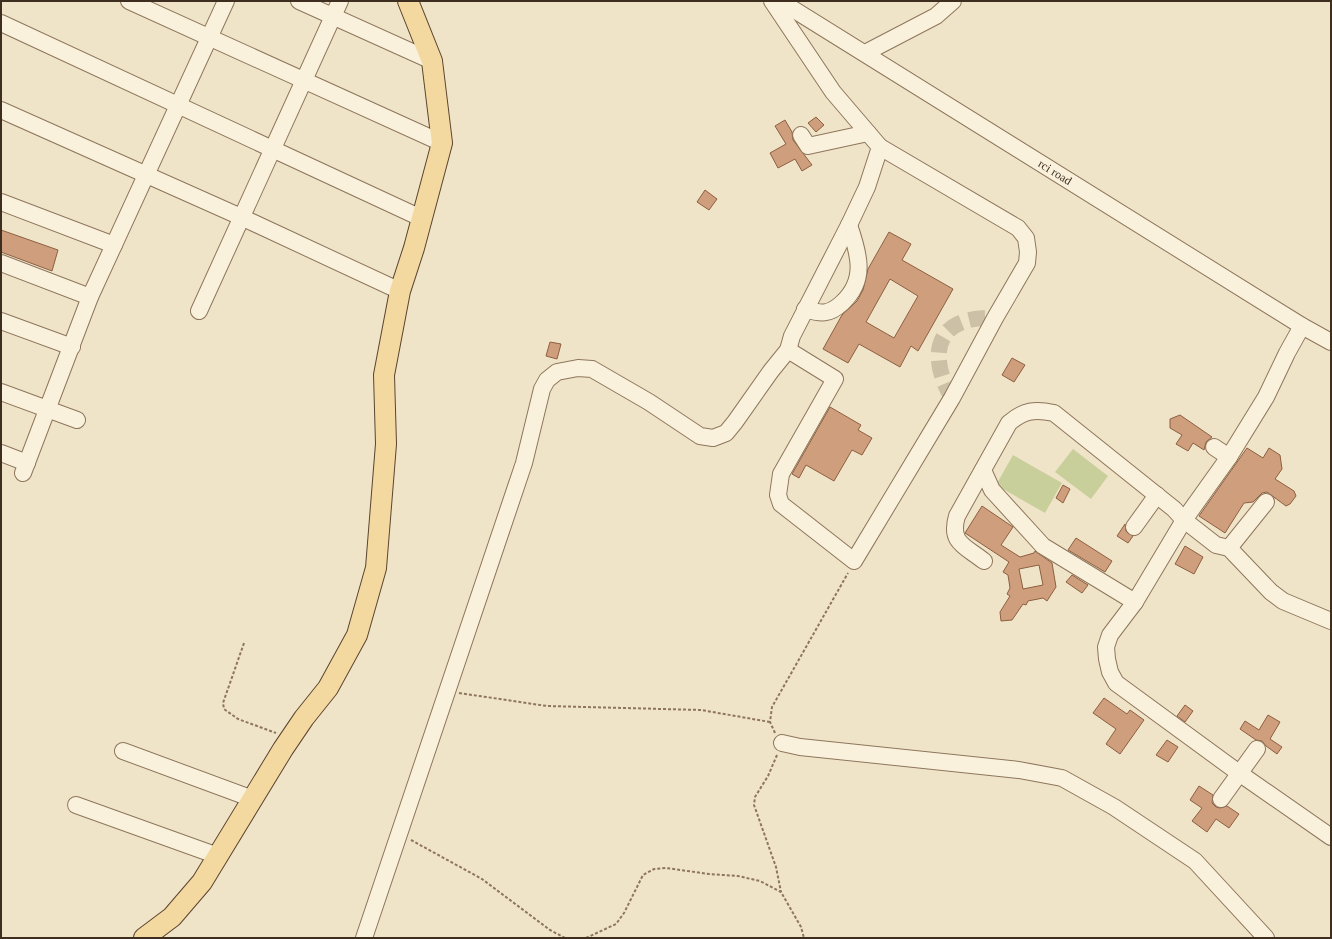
<svg xmlns="http://www.w3.org/2000/svg" width="1332" height="939" font-family="'Times New Roman',serif">
  <style>
    .pitch { fill: #c9cf9b }
    .building { fill: #cf9f7d; stroke: #8d5f41; fill-rule: evenodd }
    .lines { fill: none; stroke-linecap: round; stroke-linejoin: round }
    .minor-tunnel { stroke: #ccc0a6; stroke-width: 16; stroke-dasharray: 16 8; stroke-linecap: butt }
    .minor-casing { stroke: #8d765c; stroke-width: 18 }
    .major-casing { stroke: #5b4430; stroke-width: 22 }
    .path { stroke: #8d765c; stroke-width: 2; stroke-dasharray: 3 2; stroke-linecap: butt }
    .minor { stroke: #faf1dc; stroke-width: 16 }
    .major { stroke: #f3d9a0; stroke-width: 20 }
    .labels { text-anchor: middle; dominant-baseline: central; stroke-width: 4; stroke-linejoin: round; paint-order: stroke }
    .street-label { font-size: 12px; fill: #3d2e20; stroke: #f7eed8 }
  </style>
  <rect width="100%" height="100%" fill="#f0e4c8"/>
  <g class="pitch">
    <path d="M1073 449 1108 476 1091 499 1055 472Z"/>
    <path d="M1013 455 1062 483 1045 513 996 485Z"/>
  </g>
  <g class="building">
    <path d="M816 117 824 125 816 132 808 123Z"/>
    <path d="M785 120 792 132 793 140 812 165 802 171 795 159 778 168 770 153 786 144 775 126Z"/>
    <path d="M705 190 717 199 709 210 697 202Z"/>
    <path d="M1 230 58 250 52 271 1 252Z"/>
    <path d="M889 232 911 244 902 260 953 289 918 351 911 346 900 367 859 344 848 363 823 349 842 315 857 301 863 290 868 269ZM890 279 918 296 894 338 866 322Z"/>
    <path d="M550 342 561 344 557 359 546 356Z"/>
    <path d="M1012 358 1025 365 1014 382 1002 375Z"/>
    <path d="M830 407 861 425 858 430 872 438 862 455 852 450 834 481 806 465 799 478 792 474Z"/>
    <path d="M1180 415 1212 437 1206 442 1204 450 1193 443 1188 451 1176 444 1182 435 1170 428V419Z"/>
    <path d="M1247 448 1263 458 1269 448 1280 455 1282 469 1275 479 1294 491 1296 496 1290 504 1286 506 1267 492 1262 493 1253 502 1244 503 1225 533 1199 516Z"/>
    <path d="M1063 485 1070 489 1063 503 1056 498Z"/>
    <path d="M982 506 1013 527 1001 545 1020 557 1034 553 1035 551 1052 563 1056 587 1047 601 1043 598 1028 601 1026 605 1023 604 1012 620 1001 621 1000 612 1010 596 1007 594 1010 588 1008 575 1003 572 1009 562 965 533ZM1039 565 1043 585 1023 589 1019 569Z"/>
    <path d="M1125 524 1126 531 1133 536 1128 543 1117 536Z"/>
    <path d="M1076 538 1112 561 1105 572 1068 550Z"/>
    <path d="M1185 546 1203 557 1194 574 1175 564Z"/>
    <path d="M1072 575 1088 585 1082 593 1066 582Z"/>
    <path d="M1104 698 1127 714 1130 710 1144 720 1120 754 1106 744 1116 729 1093 713Z"/>
    <path d="M1185 705 1193 711 1185 722 1177 716Z"/>
    <path d="M1268 715 1280 722 1270 739 1282 747 1277 754 1266 746 1262 741 1256 740 1240 729 1245 721 1259 730Z"/>
    <path d="M1167 740 1178 747 1168 762 1156 755Z"/>
    <path d="M1199 786 1213 795 1212 803 1216 807 1220 808 1227 806 1239 814 1229 828 1216 819 1207 832 1192 821 1202 808 1190 800Z"/>
  </g>
  <g class="lines">
    <path class="minor-tunnel" d="M952 398C926 353 937 315 995 318"/>
    <defs>
      <g id="minor">
        <path d="M129 1 442 143"/>
        <path d="M299 1 432 61"/>
        <path id="s1" d="M780 1 1302 326 1331 342"/>
        <path d="M1 23 421 218"/>
        <path d="M865 53 936 16 953 1"/>
        <path d="M1 110 241 217 400 291"/>
        <path d="M801 135 808 146 868 133"/>
        <path d="M1 202 114 245"/>
        <path d="M1 263 90 297"/>
        <path d="M805 309C821 314 829 315 842 303 867 280 859 254 849 225"/>
        <path d="M199 311 340 1"/>
        <path d="M1 321 72 347"/>
        <path d="M1302 326 1287 353 1266 397 1229 457 1184 520 1135 602 1110 635 1106 647 1107 659 1110 672 1116 683 1239 773 1331 837"/>
        <path d="M788 350 835 379 781 474 778 495 781 504 854 561 952 398 995 318 1027 263 1028 252 1026 238 1018 228 880 147"/>
        <path d="M1 392 77 420"/>
        <path d="M1214 447 1229 457"/>
        <path d="M1 453 27 463"/>
        <path d="M983 470 992 490 1043 546 1135 602"/>
        <path d="M23 473 90 297 226 1"/>
        <path d="M1134 527 1157 495"/>
        <path d="M1229 548 1266 502"/>
        <path d="M984 561C965 546 949 543 957 516L1009 423C1024 410 1035 409 1054 413L1174 509 1184 520 1216 545 1229 548 1271 592 1283 601 1331 621"/>
        <path d="M782 743 800 747 1019 770 1062 778 1114 807 1195 861 1266 938"/>
        <path d="M123 751 253 799"/>
        <path d="M1221 799 1257 749"/>
        <path d="M76 805 218 856"/>
        <path d="M364 938 524 463 542 389 547 380 557 372 578 368 592 369 649 402 700 436 713 438 726 433 735 422 771 371 788 350 792 336 849 225 867 187 880 147 833 92 772 1"/>
      </g>
      <path id="major" d="M144 938 172 917 202 882 283 749 304 718 328 688 357 635 376 568 386 444 384 375 400 291 414 248 442 143 432 61 408 1"/>
    </defs>
    <use href="#minor" class="minor-casing"/>
    <use href="#major" class="major-casing"/>
    <g class="path">
      <path d="M244 643 223 703 224 709 238 719 276 733"/>
      <path d="M459 693 547 706 701 710 770 722"/>
      <path d="M775 733 770 722 772 707 848 573"/>
      <path d="M777 755 768 776 755 797 754 805 776 867 781 892"/>
      <path d="M411 840 482 879 550 930 565 938"/>
      <path d="M586 938 616 924 624 913 643 875 654 869 666 868 709 874 738 876 760 881 781 892 801 927 804 938"/>
    </g>
    <use href="#minor" class="minor"/>
    <use href="#major" class="major"/>
  </g>
  <g class="labels">
    <g class="street-label">
      <text stroke="none"><textPath href="#s1" startOffset="324">rci road</textPath></text>
    </g>
  </g>
  <rect width="1332" height="939" fill="none" stroke="#3d2e20" stroke-width="4"/>
</svg>
